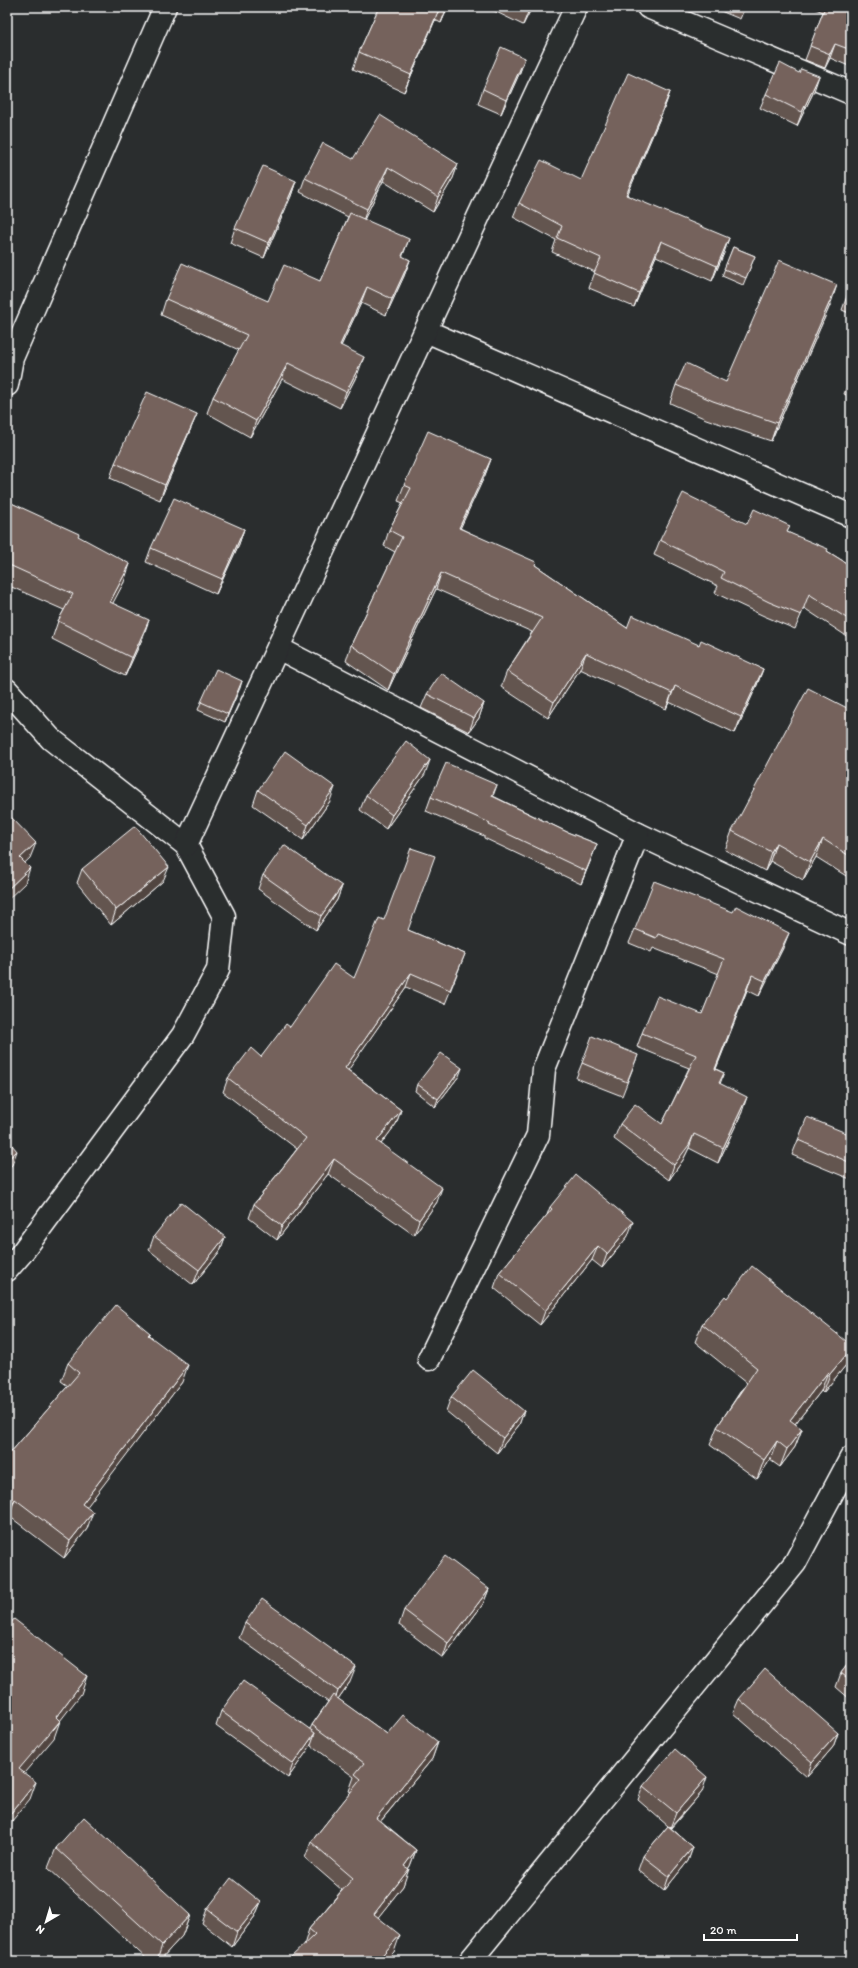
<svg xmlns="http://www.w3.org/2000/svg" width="858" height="1968" font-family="Itim,sans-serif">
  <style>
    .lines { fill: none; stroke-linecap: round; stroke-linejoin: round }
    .minor-casing { stroke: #fff; stroke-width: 25 }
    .minor { stroke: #2a2d2e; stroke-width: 22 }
    .wall { fill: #64544f; stroke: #fff }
    .shaded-wall { fill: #514540; stroke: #fff }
    .building { fill: #74625c; stroke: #fff }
  </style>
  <rect width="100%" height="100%" fill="#2a2d2e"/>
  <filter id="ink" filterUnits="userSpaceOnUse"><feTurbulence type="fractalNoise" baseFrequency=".025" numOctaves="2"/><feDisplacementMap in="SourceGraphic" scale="8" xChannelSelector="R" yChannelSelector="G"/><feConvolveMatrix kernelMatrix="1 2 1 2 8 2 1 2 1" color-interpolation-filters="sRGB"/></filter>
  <g filter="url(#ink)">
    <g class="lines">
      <defs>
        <g id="minor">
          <path d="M648 7 851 93"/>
          <path d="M426 331 851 516"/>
          <path d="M7 385 12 358 165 7"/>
          <path d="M278 648 638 834 851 934"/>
          <path d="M7 690 51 739 186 845 224 916 218 970 183 1035 21 1254 7 1270"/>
          <path d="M186 845 576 7"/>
          <path d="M429 1359 538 1135 544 1069 638 834"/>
          <path d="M470 1961 795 1563 851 1458"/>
        </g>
      </defs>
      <use href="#minor" class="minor-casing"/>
      <use href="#minor" class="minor"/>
    </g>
    <g class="wall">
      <path d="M379 7H448L441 23 435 20 404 92 353 69 359 52Z"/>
      <path d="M486 7H532L523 25Z"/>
      <path d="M711 7H745L740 19Z"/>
      <path d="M811 7H851V67L830 58 825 68 805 60 823 12Z"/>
      <path d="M525 58 520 72 501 114 478 104 483 89Z"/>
      <path d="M814 91 797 126 760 108 766 94Z"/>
      <path d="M670 92 665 106 627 195 724 253 712 281 656 256 634 307 589 288 595 272 552 252 556 240 513 217 519 203 581 180Z"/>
      <path d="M353 159 458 164 453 178 433 212 383 181 364 219 403 257 410 260 404 276 386 315 361 303 341 346 358 373 340 408 282 379 250 437 207 413 213 397 239 350 161 315 166 299 268 301 320 281 348 217 300 192 305 178Z"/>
      <path d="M296 181 291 196 264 258 230 243 235 228Z"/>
      <path d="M733 247 755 256 743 285 722 276Z"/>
      <path d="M851 287V314L842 310 847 296Z"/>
      <path d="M831 303 771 441 706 419 670 403 676 385 726 382Z"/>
      <path d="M851 376V397L844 394Z"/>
      <path d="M197 414 191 428 160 500 110 478 115 463Z"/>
      <path d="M491 459 485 475 460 528 535 565 627 628 699 645 763 669 757 685 735 733 669 702 666 709 580 669 548 718 501 687 507 671 532 632 436 589 388 690 346 661 351 645 395 552 384 546 389 530 403 503 398 501 404 485Z"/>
      <path d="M7 501 78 536 124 582 112 603 143 637 125 676 52 639 58 621 64 610 7 585Z"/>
      <path d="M747 524 790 526 787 532 827 551 851 566V639L804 608 795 629 764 616 715 593 718 586 654 555 660 540Z"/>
      <path d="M244 529 239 544 216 594 146 562 151 548Z"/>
      <path d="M242 681 225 722 198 710 201 702Z"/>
      <path d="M427 694 484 703 479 718 469 732 421 708Z"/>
      <path d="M851 710V879L816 857 803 880 770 861 765 871 725 850 732 831Z"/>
      <path d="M425 774 386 829 360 810 366 795Z"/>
      <path d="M497 785 493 796 567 832 597 844 581 884 484 838V836L426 811 431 797Z"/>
      <path d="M258 790 330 801 303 840 253 805Z"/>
      <path d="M82 869 163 881 111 925 77 883Z"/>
      <path d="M263 875 342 886 337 900 316 930 258 889Z"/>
      <path d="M635 929 783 948 759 996 747 990 716 1069 724 1073 720 1084 742 1112 718 1163 689 1148 683 1160 669 1180 614 1139 620 1124H662L689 1068 637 1047 642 1033 702 1014 719 974 653 948 651 952 629 943Z"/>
      <path d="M408 930 465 954 445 1004 406 987 348 1070 401 1110 396 1124 381 1144 437 1202 414 1235 328 1174 277 1240 249 1218 254 1204 297 1149 223 1092 228 1078 261 1057 290 1027 354 978Z"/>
      <path d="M638 1055 622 1096 576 1078 582 1063Z"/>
      <path d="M459 1076 435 1107 415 1091 417 1084Z"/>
      <path d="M851 1135V1176L850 1179 792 1155 798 1140Z"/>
      <path d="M550 1207 628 1236 602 1268 592 1260 540 1325 494 1288 499 1273 547 1215Z"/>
      <path d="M154 1236 225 1237 220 1251 193 1285 149 1250Z"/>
      <path d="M727 1298 851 1345V1351L846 1365 823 1393 821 1391 795 1424 802 1429 795 1447 780 1467 770 1460 757 1479 710 1445 717 1427 746 1383 695 1342 702 1324Z"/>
      <path d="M149 1335 182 1382 86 1507 87 1529 64 1558 9 1516 11 1452 68 1386 61 1381 68 1363Z"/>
      <path d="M451 1397 524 1411 519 1425 497 1453 446 1411Z"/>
      <path d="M489 1589 483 1604 443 1658 399 1625 404 1610Z"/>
      <path d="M245 1623 350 1682 338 1699 387 1734 438 1742 432 1759 381 1821 416 1850 410 1866 408 1869 403 1886 378 1917 394 1952 304 1945 309 1929 342 1890 305 1858 311 1842 351 1792 349 1791 354 1777 311 1745 288 1778 216 1726 221 1711 310 1729 312 1725 328 1702 239 1638Z"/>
      <path d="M851 1660V1700L836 1687 841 1673Z"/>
      <path d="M739 1699 838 1733 833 1747 807 1777 733 1713Z"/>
      <path d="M643 1786 702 1792 671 1828 693 1847 688 1861 664 1891 638 1870 643 1856 668 1826 638 1800Z"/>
      <path d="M56 1848 190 1915 182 1936 159 1961H149L48 1868Z"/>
      <path d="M261 1902 255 1916 232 1947 202 1923 207 1909Z"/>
    </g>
    <g class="shaded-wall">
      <path d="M440 7 435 20 404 92 411 75Z"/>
      <path d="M447 7H448L441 23Z"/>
      <path d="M530 7H532L523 25Z"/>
      <path d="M835 44 830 58 825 68 830 54Z"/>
      <path d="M525 58 520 72 501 114 506 100Z"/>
      <path d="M819 76 814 91 797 126 802 112Z"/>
      <path d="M670 92 665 106 621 210 626 195Z"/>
      <path d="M458 164 453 178 433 212 438 197Z"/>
      <path d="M388 167 383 181 362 224 367 209Z"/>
      <path d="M296 181 291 196 264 258 269 243Z"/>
      <path d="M729 238 724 253 712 281 717 266Z"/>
      <path d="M409 239 403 255 396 272 402 256Z"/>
      <path d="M661 241 656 256 634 307 639 293Z"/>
      <path d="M410 260 404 276 386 315 392 299Z"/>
      <path d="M837 285 831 303 771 441 777 423Z"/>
      <path d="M367 287 361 303 334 361 340 345Z"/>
      <path d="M364 357 358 373 340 408 346 392Z"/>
      <path d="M288 363 282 379 250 437 256 421Z"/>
      <path d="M197 414 191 428 160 500 165 485Z"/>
      <path d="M491 459 485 475 453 544 459 528Z"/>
      <path d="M244 529 239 544 216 594 222 579Z"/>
      <path d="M130 564 124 582 104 620 110 602Z"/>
      <path d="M441 573 436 589 388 690 394 674Z"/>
      <path d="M149 620 143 637 125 676 132 658Z"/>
      <path d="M586 653 580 669 548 718 554 702Z"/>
      <path d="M763 669 757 685 735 733 741 717Z"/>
      <path d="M242 681 240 688 225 722 228 714Z"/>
      <path d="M675 686 669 702 666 709 672 693Z"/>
      <path d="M484 703 479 718 469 732 474 718Z"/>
      <path d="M430 760 425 774 386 829 392 815Z"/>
      <path d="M335 787 330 801 303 840 308 825Z"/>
      <path d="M823 839 816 857 803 880 810 862Z"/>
      <path d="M36 843 30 858 15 872 20 858Z"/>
      <path d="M776 843 770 861 765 871 771 852Z"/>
      <path d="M597 844 592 857 581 884 586 871Z"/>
      <path d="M169 867 163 881 111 925 116 910Z"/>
      <path d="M30 868 25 883 7 900V890Z"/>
      <path d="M342 886 337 900 316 930 321 916Z"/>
      <path d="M789 933 783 948 759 996 765 981Z"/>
      <path d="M411 973 406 987 340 1082 345 1068Z"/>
      <path d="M752 975 747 990 710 1083 715 1069Z"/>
      <path d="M462 1068 459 1076 435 1107 438 1099Z"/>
      <path d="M747 1097 742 1112 718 1163 723 1148Z"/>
      <path d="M401 1110 396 1124 372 1156 377 1141Z"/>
      <path d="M694 1134 689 1148 683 1160 669 1180 674 1165Z"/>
      <path d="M17 1151 12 1165 7 1170V1160Z"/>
      <path d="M334 1159 328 1174 277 1240 282 1226Z"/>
      <path d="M442 1188 437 1202 414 1235 419 1220Z"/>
      <path d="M633 1222 628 1236 602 1268 607 1254Z"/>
      <path d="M225 1237 220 1251 193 1285 199 1270Z"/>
      <path d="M598 1246 592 1260 540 1325 545 1311Z"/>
      <path d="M851 1349V1351L846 1365 823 1393 830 1374Z"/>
      <path d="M188 1365 182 1382 76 1521 82 1504Z"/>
      <path d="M828 1372 821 1391 783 1439 790 1420Z"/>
      <path d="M524 1411 519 1425 497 1453 503 1438Z"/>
      <path d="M802 1429 795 1447 780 1467 787 1449Z"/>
      <path d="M777 1441 770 1460 757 1479 764 1460Z"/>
      <path d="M15 1499 9 1516 7 1519V1512Z"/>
      <path d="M93 1512 87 1529 64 1558 70 1541Z"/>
      <path d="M489 1589 483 1604 443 1658 448 1643Z"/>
      <path d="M356 1667 350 1682 333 1706 338 1691Z"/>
      <path d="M87 1676 81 1694 53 1730 60 1721 54 1738 13 1786 19 1769 56 1717Z"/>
      <path d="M315 1733 310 1747 288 1778 293 1764Z"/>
      <path d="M838 1733 833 1747 807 1777 812 1762Z"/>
      <path d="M438 1742 432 1759 370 1834 376 1818Z"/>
      <path d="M707 1777 702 1792 670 1828 676 1813Z"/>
      <path d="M36 1782 30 1799 7 1827V1818Z"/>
      <path d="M693 1847 688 1861 664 1891 669 1876Z"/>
      <path d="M416 1850 410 1866 398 1882 404 1866Z"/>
      <path d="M409 1869 403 1886 368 1930 374 1914Z"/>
      <path d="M261 1902 255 1916 232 1947 237 1932Z"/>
      <path d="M190 1915 182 1936 159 1961H157L162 1945Z"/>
      <path d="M400 1935 394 1952 385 1961H377Z"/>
    </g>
    <g class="building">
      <path d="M379 7H440L411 75 359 52Z"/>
      <path d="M825 7H851V50L835 44 830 54 810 46Z"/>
      <path d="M501 47 525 58 506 100 483 89Z"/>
      <path d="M780 63 799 73 801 69 819 76 802 112 766 94Z"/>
      <path d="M628 73 670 92 626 195 729 238 717 266 661 241 639 293 594 273 601 258 557 238 562 226 519 203 541 160 581 180Z"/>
      <path d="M380 115 458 164 438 197 388 167 367 209 305 178 323 143 353 159Z"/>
      <path d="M263 166 296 181 269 243 235 228Z"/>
      <path d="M350 213 409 239 402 256 410 260 392 299 367 287 340 345 364 357 346 392 288 363 256 421 213 397 247 335 166 299 182 263 268 301 284 265 320 281Z"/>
      <path d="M733 247 755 256 746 278 724 269Z"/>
      <path d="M779 260 837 285 777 423 713 401 676 385 686 363 726 382Z"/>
      <path d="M851 287V298L847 296Z"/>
      <path d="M147 392 197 414 165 485 115 463Z"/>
      <path d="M428 431 491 459 459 528 536 562 535 565 627 628 632 615 699 645 701 640 763 669 741 717 675 686 672 693 586 653 554 702 507 671 542 618 441 573 394 674 351 645 402 537 389 530 411 488 404 485Z"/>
      <path d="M683 493 747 524 754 509 790 526 787 532 828 549 827 551 851 566V621L809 594 801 615 769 602 721 578 724 572 660 540Z"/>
      <path d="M174 498 244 529 222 579 151 548Z"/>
      <path d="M7 501 79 534 78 536 130 564 110 602 149 620 132 658 58 621 73 594 7 564Z"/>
      <path d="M216 669 242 681 228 714 201 702Z"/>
      <path d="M441 673 484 703 474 718 427 694Z"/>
      <path d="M808 688 851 710V857L823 839 810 862 776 843 771 852 732 831Z"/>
      <path d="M406 741 430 760 392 815 366 795Z"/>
      <path d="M285 751 335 787 308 825 258 790Z"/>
      <path d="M446 763 497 785 492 796 567 832 597 844 586 871 489 825 490 823 431 797Z"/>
      <path d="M10 816 36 843 20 858 30 868 7 890V818Z"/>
      <path d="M135 826 169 867 116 910 82 869Z"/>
      <path d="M284 845 342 886 321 916 263 875Z"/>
      <path d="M411 848 435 856 408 930 465 954 450 990 411 973 345 1068 401 1110 377 1141 442 1188 419 1220 334 1159 282 1226 254 1204 306 1138 228 1078 251 1048 261 1057 286 1024 290 1027 334 964 354 978 379 918 384 920Z"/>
      <path d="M654 881 733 912 736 906 789 933 765 981 752 975 715 1069 724 1073 719 1083 747 1097 723 1148 694 1134 689 1145 674 1165 620 1124 635 1104 662 1124 696 1055 642 1033 657 996 702 1014 724 959 658 934 656 938 635 929Z"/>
      <path d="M592 1036 638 1055 627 1082 582 1063Z"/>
      <path d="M441 1053 462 1068 438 1099 417 1084Z"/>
      <path d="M807 1117 851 1135V1163L798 1140Z"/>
      <path d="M7 1139 17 1151 7 1160Z"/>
      <path d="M576 1175 633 1222 607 1254 598 1246 545 1311 499 1273 552 1209 550 1207Z"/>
      <path d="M181 1202 225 1237 199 1270 154 1236Z"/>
      <path d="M752 1266 851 1345V1349L830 1374 828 1372 790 1420 802 1429 787 1449 777 1441 764 1460 717 1427 757 1368 702 1324 725 1296 727 1298Z"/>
      <path d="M116 1305 150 1333 148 1335 188 1365 82 1504 93 1512 70 1541 15 1499 7 1512V1449L11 1452 79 1373 68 1363Z"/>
      <path d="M473 1370 524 1411 503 1438 451 1397Z"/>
      <path d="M445 1556 489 1589 448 1643 404 1610Z"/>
      <path d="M262 1599 356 1667 338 1691 245 1623Z"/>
      <path d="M14 1619 87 1676 56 1717 60 1721 19 1769 36 1782 7 1818V1628Z"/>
      <path d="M851 1660V1681L841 1673Z"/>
      <path d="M765 1669 838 1733 812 1762 739 1699Z"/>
      <path d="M243 1681 315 1733 293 1764 221 1711Z"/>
      <path d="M333 1695 387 1734 403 1715 438 1742 376 1818 416 1850 404 1866 409 1869 374 1914 400 1935 377 1961H287L315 1934 309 1929 353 1878 311 1842 361 1779 355 1774 364 1763 312 1725Z"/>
      <path d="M675 1749 707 1777 676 1813 643 1786Z"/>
      <path d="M84 1817 190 1915 162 1945 56 1848Z"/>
      <path d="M668 1826 693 1847 669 1876 643 1856Z"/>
      <path d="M231 1878 261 1902 237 1932 207 1909Z"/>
    </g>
  </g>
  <rect width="858" height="1968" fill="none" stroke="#2a2d2e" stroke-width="24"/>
  <rect x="12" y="12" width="834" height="1944" fill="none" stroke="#fff" stroke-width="1.5" filter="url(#ink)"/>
  <g transform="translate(46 1922) rotate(218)" stroke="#2a2d2e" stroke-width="3" paint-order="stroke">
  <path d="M0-3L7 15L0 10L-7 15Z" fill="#ffffff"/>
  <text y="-6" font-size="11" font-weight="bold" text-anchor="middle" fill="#ffffff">N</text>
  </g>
  <path d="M704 1934v6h93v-6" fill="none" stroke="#ffffff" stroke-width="2"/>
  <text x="710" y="1934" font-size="12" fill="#ffffff" stroke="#2a2d2e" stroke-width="3" paint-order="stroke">20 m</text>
</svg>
